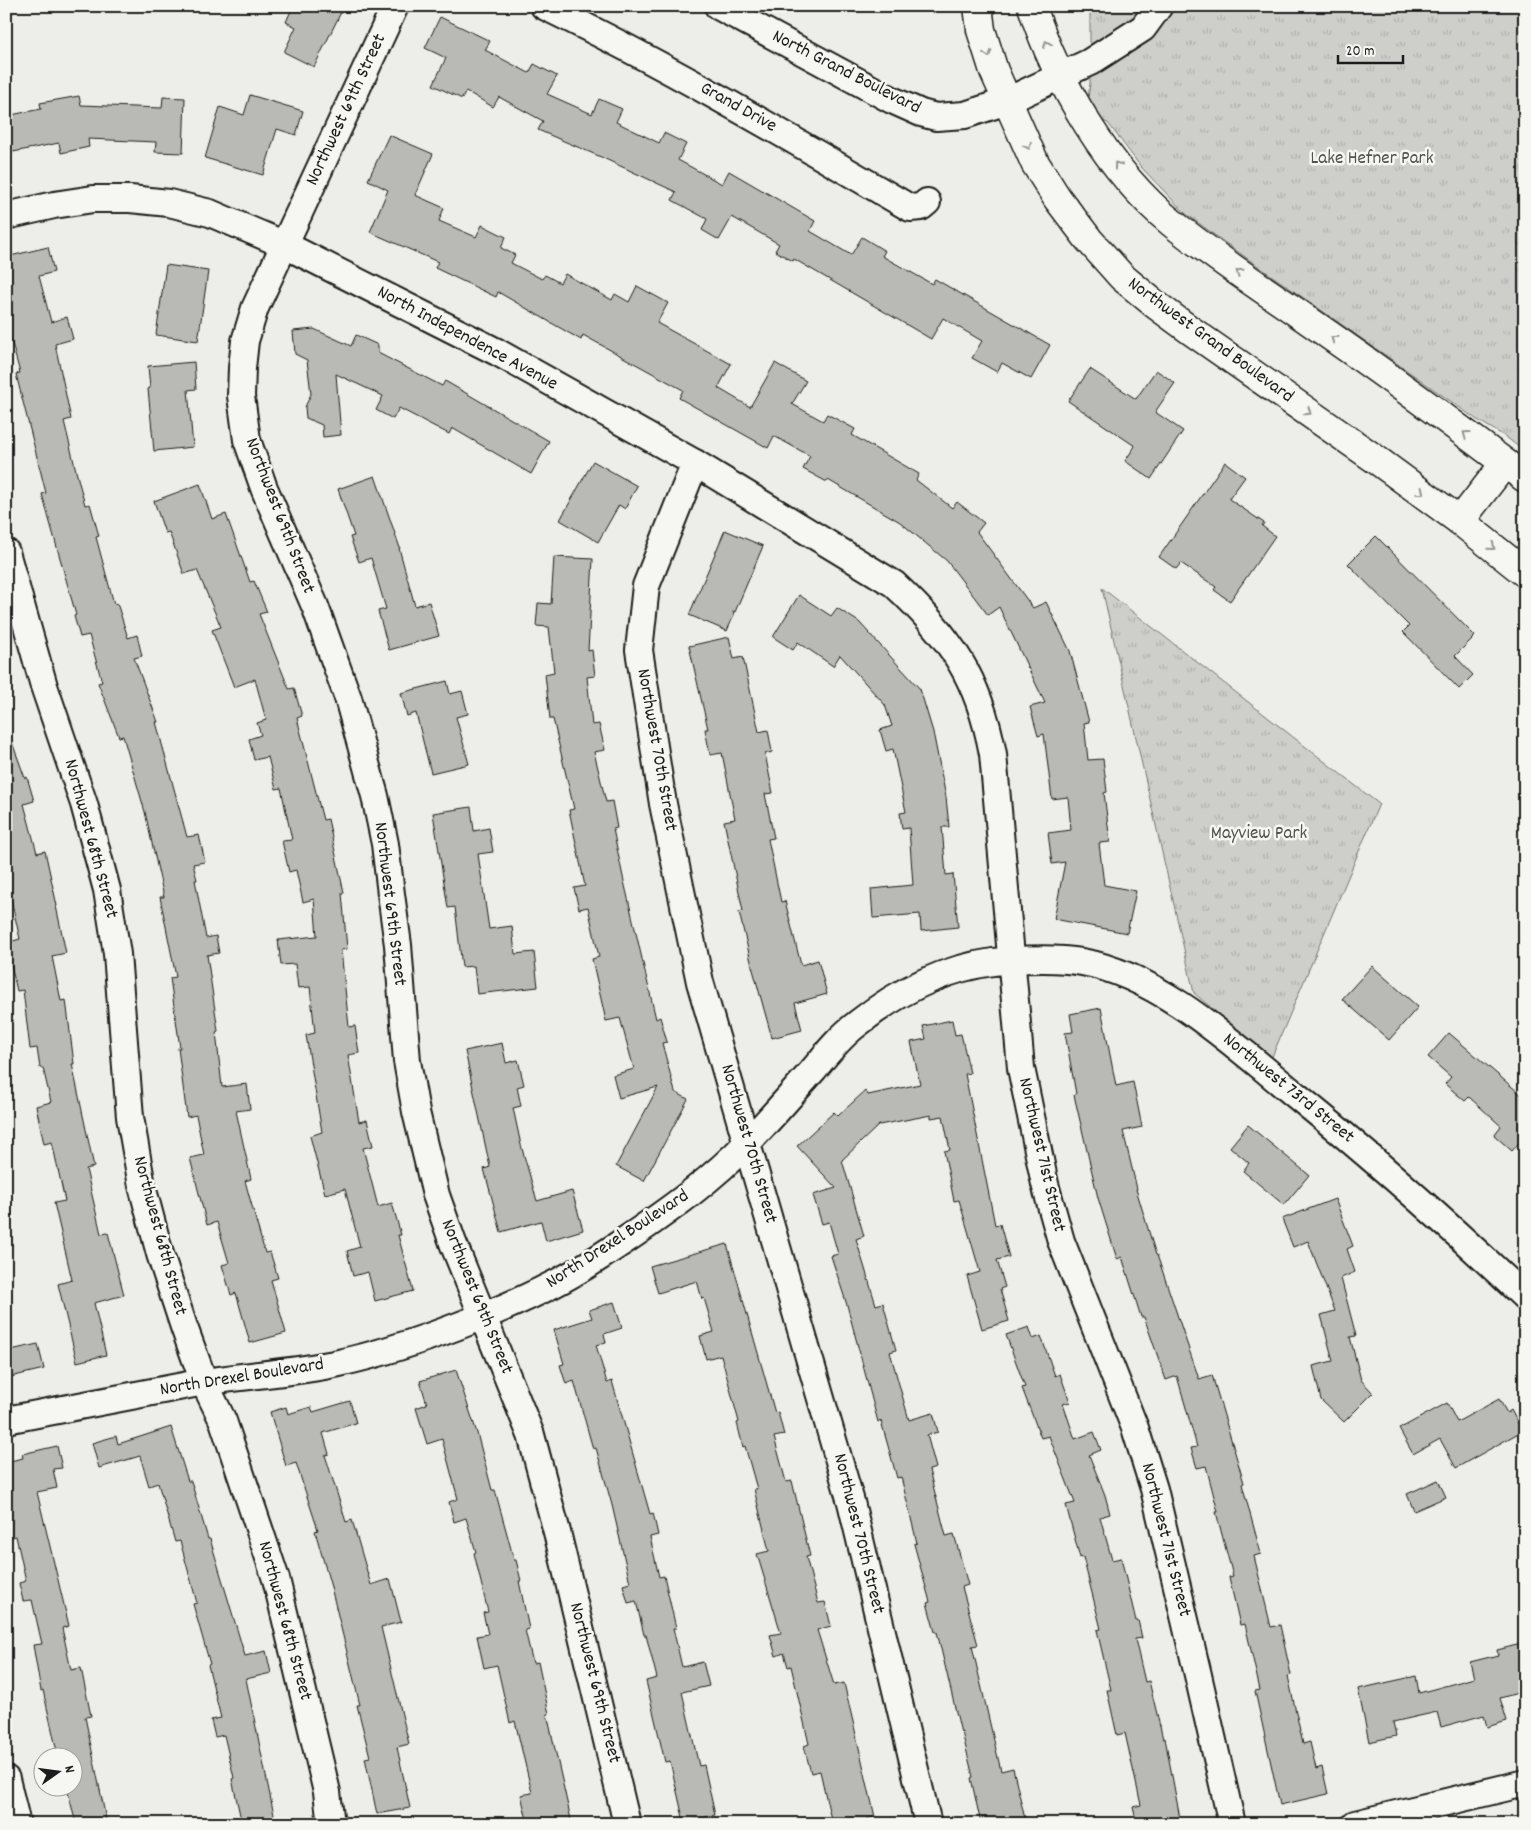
<svg xmlns="http://www.w3.org/2000/svg" width="1531" height="1830" font-family="Dekko,sans-serif">
  <style>
    .grass { fill: url(#grass-tufts); stroke: #757574 }
    .building { fill: #b9b9b6; stroke: #1c1c1c }
    .lines { fill: none; stroke-linecap: round; stroke-linejoin: round }
    .street-casing { stroke: #1c1c1c; stroke-width: 30 }
    .secondary-casing { stroke: #1c1c1c; stroke-width: 31 }
    .street { stroke: #f6f6f2; stroke-width: 26 }
    .secondary { stroke: #f6f6f2; stroke-width: 28 }
    .oneway { stroke: #949492 }
    .labels { text-anchor: middle; dominant-baseline: central; stroke-width: 5; stroke-linejoin: round; paint-order: stroke }
    .street-label { font-size: 19px; fill: #1c1c1c; stroke: #f6f6f2 }
    .park-label { font-size: 19px; fill: #515151; stroke: #f6f6f2 }
  </style>
  <defs>
    <pattern id="grass-tufts" width="24" height="20" patternUnits="userSpaceOnUse" patternTransform="scale(1.25)"><rect width="24" height="20" fill="#cececb"/><path d="M3 7l-1-3M5 7V3M7 7l1-3M15 17l-1-3M17 17v-4M19 17l1-3" fill="none" stroke="#b0b0ae"/></pattern>
  </defs>
  <rect width="100%" height="100%" fill="#edede9"/>
  <filter id="ink" filterUnits="userSpaceOnUse"><feTurbulence type="fractalNoise" baseFrequency=".02" numOctaves="2"/><feDisplacementMap in="SourceGraphic" scale="10" xChannelSelector="R" yChannelSelector="G"/><feConvolveMatrix kernelMatrix="1 2 1 2 8 2 1 2 1" color-interpolation-filters="sRGB"/></filter>
  <g filter="url(#ink)">
    <g class="grass">
      <path d="M1090 6H1525V452L1506 437 1476 419 1224 242 1185 213 1141 167 1108 123 1100 120 1091 108 1088 98 1090 84Z"/>
      <path d="M1102 588 1379 804 1271 1059 1194 993Z"/>
    </g>
    <g class="building">
      <path d="M293 6 304 12 307 6H344L314 67 284 52 296 27 286 22Z"/>
      <path d="M440 17 490 41 485 50 529 73 534 64 557 76 547 94 592 114 599 99 622 109 616 122 659 143 664 133 686 144 678 160 722 184 729 171 815 221 810 231 851 255 862 237 885 251 882 256 932 284 935 279 1050 345 1031 379 1002 363 997 372 972 358 982 341 943 318 931 339 794 259 793 261 775 251 779 244 732 217 719 240 702 230 707 219 672 200 676 192 601 157 538 130 543 121 499 97 493 107 466 91 462 99 433 85 446 58 425 48Z"/>
      <path d="M250 95 303 111 296 135 277 129 263 175 205 158 220 107 244 115Z"/>
      <path d="M79 96 81 105 162 108 163 97 185 98 183 153 155 152 156 142 88 139 89 147 61 153 59 143 13 152 6 116 41 109 40 103Z"/>
      <path d="M389 135 433 154 415 195 444 208 439 221 476 237 482 225 506 237 501 248 515 255 511 263 542 279 545 275 560 283 565 274 612 300 615 294 629 302 637 286 668 303 657 323 731 364 718 388 750 407 775 363 806 381 792 404 823 421 827 414 855 429 852 435 919 474 916 480 952 508 957 502 984 523 977 532 1033 608 1046 602 1070 651 1089 722 1084 723 1088 760 1103 759 1107 792 1104 793 1110 842 1099 843 1104 885 1136 891 1127 933 1054 919 1065 862 1052 864 1048 833 1071 830 1068 797 1052 799 1044 734 1038 736 1030 707 1045 703 999 607 988 615 947 561 900 522 828 480 827 482 803 469 810 456 774 436 768 448 679 398 683 390 583 335 581 340 498 292 496 297 435 268 438 262 370 232 388 190 368 180Z"/>
      <path d="M48 247 54 272 39 276 51 322 67 317 73 339 55 344 71 419 64 421 77 475 85 505 90 504 99 536 96 537 114 604 117 603 128 638 137 635 142 656 134 658 158 722H156L187 837 199 835 205 862 193 864 197 880H195L206 938 216 936 219 953 207 955 218 1031 216 1032 222 1087 247 1084 250 1109 236 1111 251 1179 245 1181 265 1253 270 1252 278 1278 271 1280 286 1333 250 1343 236 1293 231 1295 222 1265 229 1263 217 1222 207 1225 190 1158 204 1155 196 1115 187 1117 178 1048H180L170 978 176 977 160 897H164L145 812 123 736 119 737 98 683 102 682 89 635 80 637 74 616 76 615 42 494 46 493 16 374 20 373 6 321V257Z"/>
      <path d="M166 265 208 271 198 341 156 335Z"/>
      <path d="M314 329 351 346 356 335 378 345V353L442 386 445 381 549 441 531 474 452 428 449 434 399 408 393 419 376 410 383 396 336 374 341 435 323 437 322 425 306 418 305 407 311 394 307 360 295 354 293 331Z"/>
      <path d="M194 362 196 389 188 390 193 447 154 451 148 389 150 388 148 366Z"/>
      <path d="M1090 369 1136 399 1156 370 1175 383 1155 412 1183 431 1151 479 1125 461 1135 446 1068 401Z"/>
      <path d="M593 461 637 486 625 509 619 505 598 542 560 520Z"/>
      <path d="M1225 462 1245 477 1229 499 1264 523 1262 526 1275 536 1230 601 1214 590 1216 587 1181 563 1176 569 1159 557Z"/>
      <path d="M375 476 400 548H399L415 606 429 602 439 636 389 650 378 611 386 609 371 558 359 562 350 537 354 536 338 489Z"/>
      <path d="M200 484 212 519 226 514 250 582 254 581 267 612 259 614 289 689 294 688 302 716 297 718 323 820 328 819 344 893H342L347 949 341 950 349 1027 355 1026 359 1053 348 1055 359 1122 367 1120 373 1146 363 1148 378 1207 392 1203 401 1235H398L413 1291 375 1301 368 1272 353 1276 347 1251 360 1247 345 1189 325 1194 310 1136 322 1132 306 1035 315 1033 310 987 298 988 295 964 281 965 278 940 317 936 314 899 303 902 296 870 289 872 282 841 292 840 281 788 276 789 268 757 254 760 249 739 261 735 257 723 266 720 255 679 234 687 212 630 221 627 197 570 184 574 169 532 165 533 154 501Z"/>
      <path d="M725 530 763 546 735 612 733 611 734 615 727 631 689 615Z"/>
      <path d="M1376 536 1475 636 1455 656 1473 675 1459 689 1403 632 1409 626 1348 564Z"/>
      <path d="M554 557 593 559 588 651 592 650 595 676 587 677 592 725 599 724 605 750 594 752 606 802 612 801 617 828 613 829 623 877 656 1019 660 1017 667 1042 662 1043 675 1092 688 1099 644 1181 616 1166 658 1087 619 1098 613 1075 634 1069 620 1018 606 1021 592 959 599 957 588 907 579 909 574 888 585 886 569 810 574 809 553 719H550L545 674 554 672 549 627 536 626 538 603 551 604Z"/>
      <path d="M799 595 831 616 837 608 859 622 920 689 933 732 946 797 949 827H942L946 875 953 874 958 927 921 931 920 914 873 918 871 889 913 885 909 828 902 829 900 813 906 812 893 749 886 751 880 730 892 726 885 705 840 655 833 666 798 642 793 650 773 637Z"/>
      <path d="M729 637 734 659 743 657 759 732 768 730 772 752 765 754 773 793 765 794 774 838 768 839 781 902 785 901 801 965 818 960 827 994 795 1003 802 1030 772 1038 752 966 739 912 743 911 724 821 735 819 722 753 710 755 705 729H708L689 646Z"/>
      <path d="M447 681 450 694 462 691 468 714 456 717 469 764 431 773 416 713 407 716 401 693Z"/>
      <path d="M6 731H8L25 778 27 777 34 801 24 804 37 853 45 851 57 906H56L66 953 52 956 61 1001 66 1000 74 1064H72L94 1167 86 1169 101 1234 108 1233 124 1295 94 1303 106 1355 77 1362 58 1284 72 1280 54 1203 65 1201 52 1142 44 1144 36 1106 51 1102 43 1068H40L37 1048 30 1049 23 990 17 991 6 943 20 939 6 877Z"/>
      <path d="M471 807 474 831 489 828 493 852 478 854 489 929 512 926 515 954 534 952 538 987 477 994 474 966 462 967 455 907 448 908 433 813Z"/>
      <path d="M1372 966 1418 1007 1389 1040 1342 999Z"/>
      <path d="M1101 1008 1116 1086 1133 1082 1142 1127 1123 1131 1137 1189H1136L1156 1255H1157L1199 1379 1212 1375 1244 1483 1242 1484 1261 1554 1254 1556 1271 1627 1280 1625 1291 1675 1288 1676 1303 1744 1310 1742 1316 1769 1322 1767 1328 1794 1280 1805 1255 1691 1260 1690 1245 1624 1240 1625 1229 1577 1233 1576 1216 1512H1218L1206 1466 1197 1468 1191 1448 1197 1447 1177 1376 1166 1380 1144 1317H1141L1122 1257 1117 1259 1098 1198 1074 1095 1076 1094 1065 1033 1073 1032 1070 1014Z"/>
      <path d="M952 1020 955 1035 961 1034 970 1073 965 1074 995 1225 1000 1224 1009 1257 997 1260 1005 1287 1000 1289 1009 1321 982 1329 967 1276 980 1272 959 1200 954 1201 944 1151 950 1150 943 1116 931 1118V1115L879 1125 842 1160 864 1236 856 1239 876 1305 883 1303 896 1350 890 1352 909 1420 933 1413 938 1432 927 1435 936 1468 929 1470 946 1536 954 1534 968 1585 962 1587 978 1645 972 1646 1001 1771 1013 1768 1025 1819 1005 1824H981L971 1778 973 1777 962 1732 961 1733 937 1632H935L927 1603 930 1602 914 1544 917 1543 901 1477 897 1478 881 1421 878 1422 847 1305 831 1256 838 1254 829 1222 822 1224 813 1195 836 1188 797 1146 834 1112 838 1116 865 1091 868 1095 920 1084 911 1042 926 1039 923 1026Z"/>
      <path d="M1449 1033 1525 1098V1136L1512 1151 1494 1135 1501 1126 1469 1097 1465 1101 1445 1084 1451 1077 1428 1057Z"/>
      <path d="M502 1043 506 1063 518 1060 524 1085 517 1087 521 1106 513 1108 521 1145 537 1201 572 1191 583 1230 546 1241 541 1221 501 1232 484 1169 490 1167 465 1051Z"/>
      <path d="M1248 1125 1309 1175 1284 1205 1243 1171 1249 1163 1230 1147Z"/>
      <path d="M1335 1199 1353 1246 1347 1249 1355 1272 1341 1278 1356 1336 1350 1337 1361 1380 1373 1393 1344 1422 1321 1400 1313 1366 1333 1361 1321 1315 1335 1311 1308 1241 1293 1247 1282 1219Z"/>
      <path d="M727 1244 775 1413 778 1412 784 1435 774 1437 786 1482 792 1481 810 1556 806 1557 818 1603 825 1602 831 1626 817 1630 834 1685 844 1683 875 1817 868 1818 869 1824H832L820 1771 811 1773 804 1746 809 1744 791 1666 788 1667 784 1653 776 1656 770 1635 781 1633 757 1554 769 1551 754 1489H757L745 1446 743 1447 737 1423 739 1422 721 1355 706 1359 700 1336 714 1332 704 1298 702 1299 697 1281 658 1293 650 1266Z"/>
      <path d="M614 1302 622 1328 604 1334 606 1342 596 1345 607 1383 612 1381 650 1514 653 1513 658 1535 650 1537 659 1577 664 1576 676 1628H673L682 1667 703 1662 709 1686 682 1692 699 1766 704 1765 715 1815 684 1822 670 1761 665 1762 646 1681 657 1678 646 1635H644L636 1601 628 1603 623 1585 630 1583 612 1505 596 1448 593 1449 574 1381 566 1384 560 1365 564 1364 554 1330 592 1318 589 1310Z"/>
      <path d="M1029 1327 1033 1339 1041 1336 1055 1376 1060 1374 1070 1402 1063 1404 1075 1439 1094 1432 1101 1450 1089 1455 1105 1495 1110 1514 1100 1517 1112 1560 1121 1558 1136 1621 1138 1620 1142 1638 1135 1639 1145 1682 1149 1681 1163 1739 1165 1738 1181 1824H1137L1133 1807 1141 1805 1125 1733 1117 1735 1107 1690H1111L1097 1630 1101 1629 1083 1557 1080 1558 1066 1505 1075 1503 1049 1436 1041 1438 1022 1388 1025 1387 1006 1335Z"/>
      <path d="M38 1344 44 1369 6 1378V1351Z"/>
      <path d="M456 1370 477 1433 492 1490H495L514 1560H516L521 1581H519L529 1629 525 1630 533 1663 538 1662 549 1714H547L572 1824H528L521 1795 532 1793 515 1721 510 1723 497 1665 484 1668 477 1636 488 1634 483 1613 488 1612 474 1553 476 1552 466 1518 454 1522 449 1502 458 1499 442 1439 427 1444 416 1408 427 1404 420 1381Z"/>
      <path d="M1499 1399 1507 1413 1511 1410 1522 1431 1456 1468 1440 1439 1413 1454 1399 1429 1447 1403 1457 1422Z"/>
      <path d="M350 1401 356 1423 323 1433 329 1454 325 1455 346 1522 352 1520 371 1585 390 1579 401 1622 381 1627 409 1744 397 1747 410 1808 377 1814 365 1758 370 1757 357 1705H360L331 1587 315 1531 318 1530 296 1463 286 1466 270 1412 286 1407 288 1414 311 1407 313 1412Z"/>
      <path d="M171 1427 188 1481H191L208 1539H210L245 1656 266 1651 271 1673 246 1679 275 1820 258 1824H242L232 1779 234 1778 224 1735 215 1737 211 1720 221 1718 208 1665 210 1664 193 1604 197 1603 180 1541 175 1542 158 1483 149 1486 140 1456 99 1468 92 1443 116 1436 118 1444Z"/>
      <path d="M57 1446 62 1468 53 1469 57 1488 37 1492 69 1626 62 1628 71 1670 81 1668 91 1716 85 1717 107 1824H76L67 1788H72V1758L58 1756 43 1690 41 1691 33 1645 42 1644 32 1600 23 1601 19 1583 26 1581 16 1536 8 1538 6 1529V1462L23 1458 22 1454Z"/>
      <path d="M1438 1480 1446 1497 1414 1511 1407 1494Z"/>
      <path d="M1525 1643V1691L1500 1698 1507 1721 1487 1727 1484 1715 1441 1727 1437 1712 1393 1722 1396 1736 1369 1742 1358 1689 1416 1676 1419 1693 1474 1678 1470 1662 1498 1655 1497 1650Z"/>
    </g>
    <g class="lines">
      <defs>
        <g id="street">
          <path d="M395 6 255 308 245 341 242 368 241 396 247 440 264 488 315 606 330 648 348 698 375 796 385 844 391 894 398 945 407 1061 416 1112 436 1195 453 1243 531 1435 557 1532 627 1824"/>
          <path d="M544 6C670 67 790 138 910 208L921 207 927 202"/>
          <path d="M718 6 892 100 921 113 936 117 965 115 1007 101 1090 62 1143 28 1159 6"/>
          <path d="M6 216 54 205 93 199H130L169 203 210 213 285 245 497 352 695 463 894 584C950 636 979 678 993 754L1021 1068 1045 1184 1061 1241 1135 1428 1154 1489 1198 1675 1232 1824"/>
          <path d="M695 463 646 586 639 650 663 804 700 982 851 1502 928 1824"/>
          <path d="M6 552 44 686 84 804 107 890 117 954 130 1117 142 1186 160 1254 184 1327 204 1382 223 1421 276 1579 327 1792 331 1824"/>
          <path d="M6 1420C70 1408 134 1395 199 1383 245 1375 293 1373 339 1363 380 1354 419 1341 458 1326 500 1310 541 1293 579 1270 594 1261 609 1251 624 1241 668 1211 712 1180 749 1141 771 1118 793 1093 814 1069 827 1053 841 1036 857 1024 897 992 942 969 993 962 1022 959 1053 957 1082 962 1162 976 1236 1047 1298 1097 1377 1161 1452 1228 1525 1297"/>
          <path d="M6 1779 17 1824"/>
          <path d="M1355 1824 1525 1783"/>
        </g>
        <g id="secondary">
          <path d="M978 6 981 30 994 71 1035 163 1057 198 1089 240 1122 277 1156 305 1190 330 1381 463 1460 521 1525 573"/>
          <path d="M1032 6C1056 82 1109 172 1172 223 1222 263 1277 298 1329 335 1395 381 1460 429 1525 478"/>
          <path d="M1460 521 1505 463"/>
        </g>
      </defs>
      <use href="#street" class="street-casing"/>
      <use href="#secondary" class="secondary-casing"/>
      <use href="#street" class="street"/>
      <use href="#secondary" class="secondary"/>
    </g>
    <defs><path id="oneway-chevron" d="M-2-3.5L2.5 0L-2 3.5" fill="none" stroke-width="1.6" stroke-linecap="round" stroke-linejoin="round" transform="scale(1.25)"/></defs>
    <g class="oneway">
      <use href="#oneway-chevron" transform="translate(1047 44) rotate(-112)"/>
      <use href="#oneway-chevron" transform="translate(988 54) rotate(73)"/>
      <use href="#oneway-chevron" transform="translate(1028 146) rotate(65)"/>
      <use href="#oneway-chevron" transform="translate(1117 165) rotate(-127)"/>
      <use href="#oneway-chevron" transform="translate(1239 272) rotate(-145)"/>
      <use href="#oneway-chevron" transform="translate(1334 339) rotate(-145)"/>
      <use href="#oneway-chevron" transform="translate(1308 412) rotate(35)"/>
      <use href="#oneway-chevron" transform="translate(1466 434) rotate(-144)"/>
      <use href="#oneway-chevron" transform="translate(1421 492) rotate(36)"/>
      <use href="#oneway-chevron" transform="translate(1492 547) rotate(39)"/>
    </g>
  </g>
  <g class="labels">
    <g class="street-label">
      <text transform="translate(846 73) rotate(27)">North Grand Boulevard</text>
      <text transform="translate(738 108) rotate(29)">Grand Drive</text>
      <text transform="translate(347 110) rotate(-65)">Northwest 69th Street</text>
      <text transform="translate(467 339) rotate(28)">North Independence Avenue</text>
      <text transform="translate(1210 341) rotate(36)">Northwest Grand Boulevard</text>
      <text transform="translate(279 516) rotate(69)">Northwest 69th Street</text>
      <text transform="translate(656 750) rotate(80)">Northwest 70th Street</text>
      <text transform="translate(90 839) rotate(75)">Northwest 68th Street</text>
      <text transform="translate(389 904) rotate(83)">Northwest 69th Street</text>
      <text transform="translate(1288 1089) rotate(39)">Northwest 73rd Street</text>
      <text transform="translate(748 1144) rotate(74)">Northwest 70th Street</text>
      <text transform="translate(1041 1155) rotate(77)">Northwest 71st Street</text>
      <text transform="translate(159 1236) rotate(75)">Northwest 68th Street</text>
      <text transform="translate(618 1240) rotate(-33)">North Drexel Boulevard</text>
      <text transform="translate(476 1297) rotate(68)">Northwest 69th Street</text>
      <text transform="translate(242 1378) rotate(-9)">North Drexel Boulevard</text>
      <text transform="translate(858 1534) rotate(76)">Northwest 70th Street</text>
      <text transform="translate(1165 1540) rotate(76)">Northwest 71st Street</text>
      <text transform="translate(284 1621) rotate(75)">Northwest 68th Street</text>
      <text transform="translate(594 1683) rotate(76)">Northwest 69th Street</text>
    </g>
    <g class="park-label">
      <text x="1372" y="159">Lake Hefner Park</text>
      <text x="1259" y="834">Mayview Park</text>
    </g>
  </g>
  <rect width="1531" height="1830" fill="none" stroke="#f6f6f2" stroke-width="25"/>
  <rect x="12" y="12" width="1506" height="1805" fill="none" stroke="#1c1c1c" stroke-width="2" filter="url(#ink)"/>
  <g transform="translate(58 1772) rotate(76)"><circle r="24" fill="#f6f6f2" stroke="#9f9f9c"/>
  <path d="M0-4L9 19L0 12L-9 19Z" fill="#1c1c1c"/>
  <text y="-8" font-size="14" font-weight="bold" text-anchor="middle" fill="#1c1c1c">N</text>
  </g>
  <path d="M1338 55v8h65v-8" fill="none" stroke="#1c1c1c" stroke-width="2.5"/>
  <text x="1346" y="55" font-size="15" fill="#1c1c1c" stroke="#f6f6f2" stroke-width="4" paint-order="stroke">20 m</text>
</svg>
